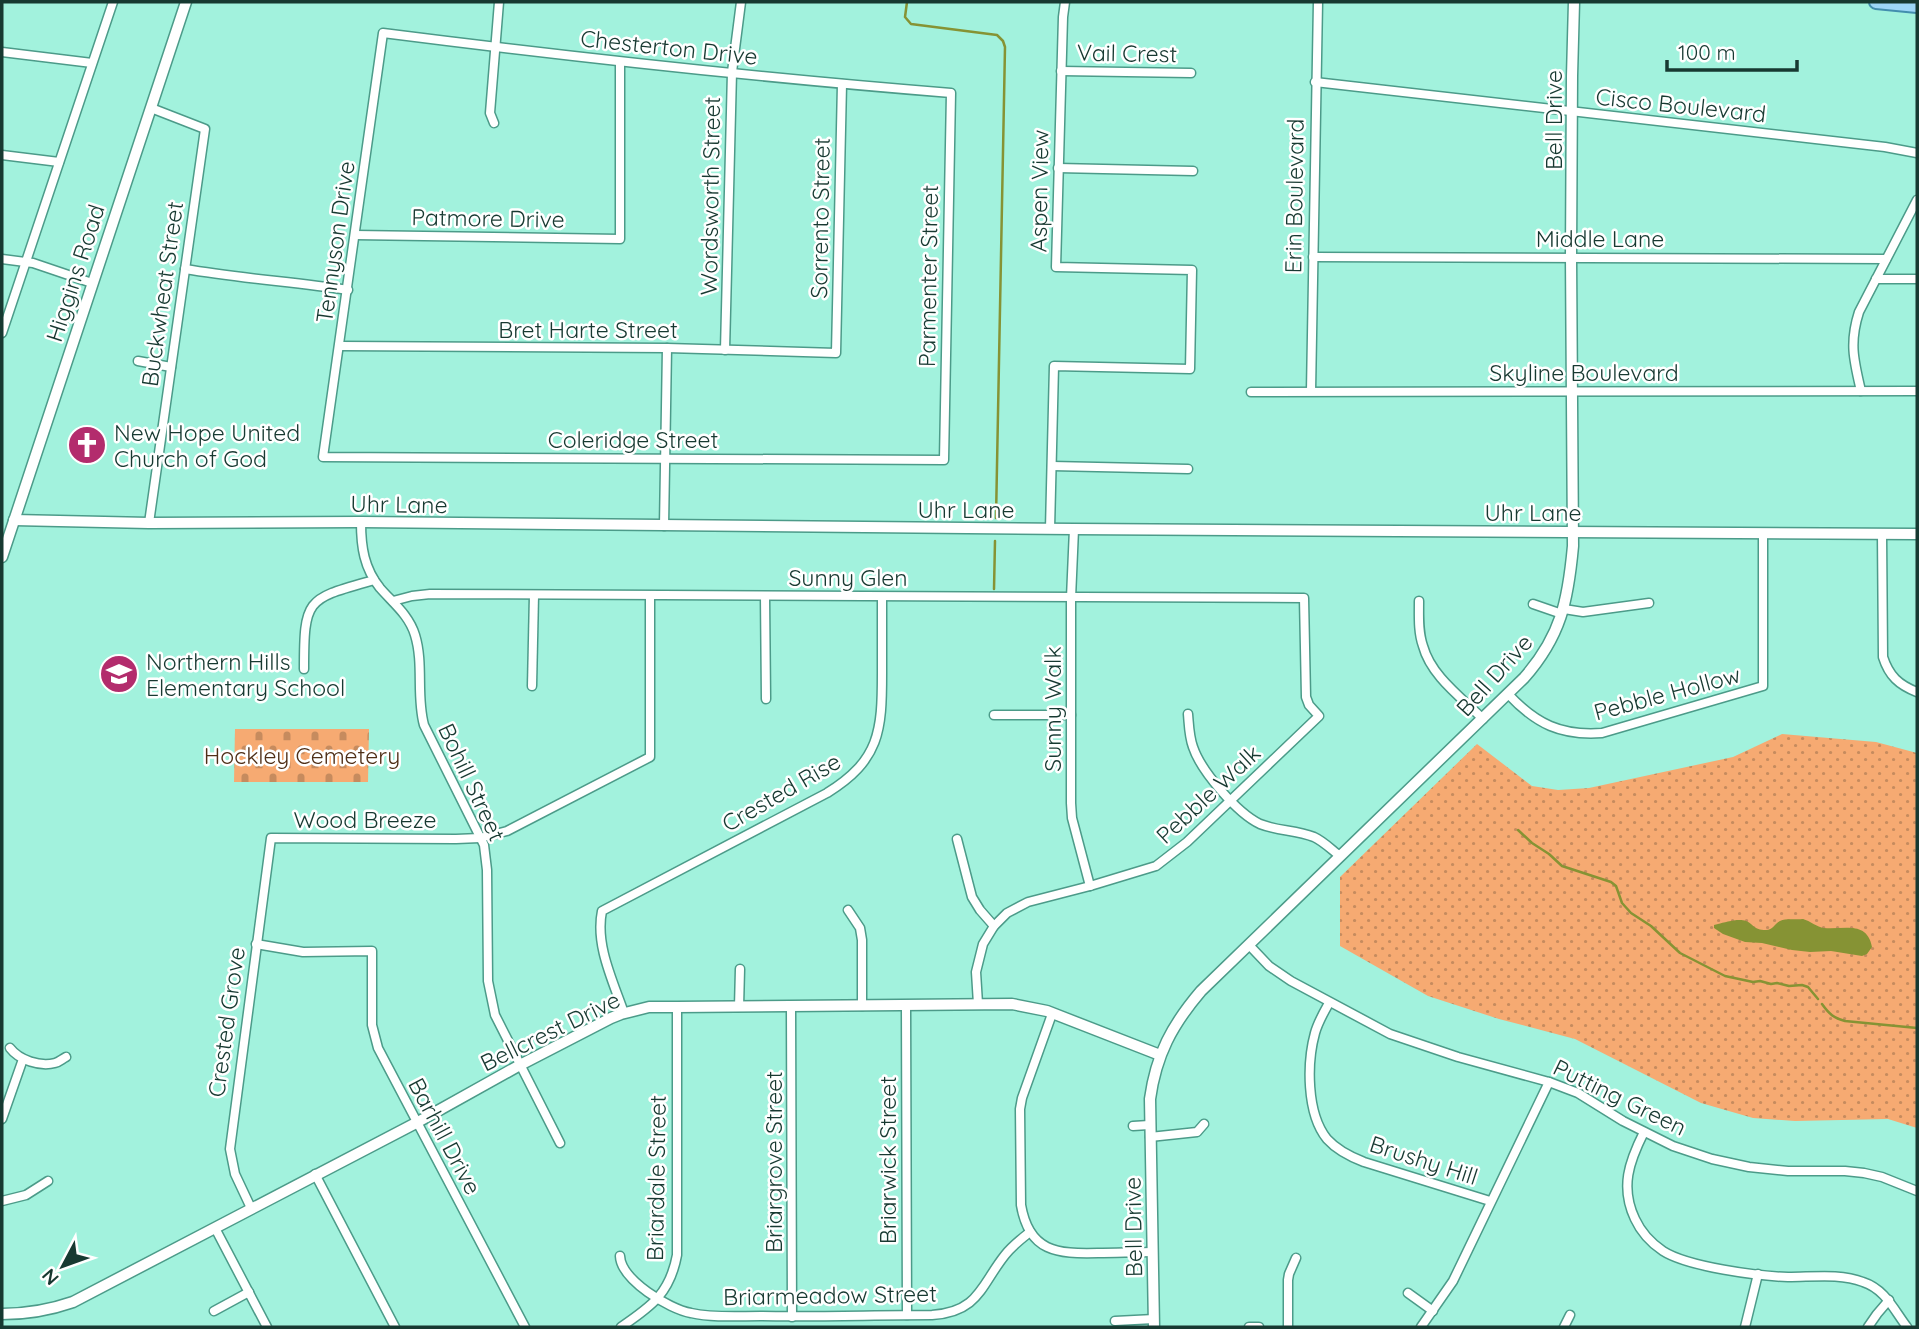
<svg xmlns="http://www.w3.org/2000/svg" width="1919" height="1329" font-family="Quicksand,sans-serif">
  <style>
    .grass { fill: url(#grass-dots) }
    .cemetery { fill: url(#cemetery-stones) }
    .water { fill: #869334 }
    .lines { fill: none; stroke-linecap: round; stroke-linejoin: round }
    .stream { stroke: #869334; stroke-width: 2.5 }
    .minor-casing { stroke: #4c9b89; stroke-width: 11 }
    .tertiary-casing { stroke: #4c9b89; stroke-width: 13 }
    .primary-casing { stroke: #438eae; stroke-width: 16 }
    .minor { stroke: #fff; stroke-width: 8 }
    .tertiary { stroke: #fff; stroke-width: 10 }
    .primary { stroke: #9dd6f7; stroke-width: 12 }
    .labels { text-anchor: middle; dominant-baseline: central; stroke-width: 5; stroke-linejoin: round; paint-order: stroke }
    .street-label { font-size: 23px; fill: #173931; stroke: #fff }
    .poi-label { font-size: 23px; fill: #173931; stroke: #fff; text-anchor: start }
    .park-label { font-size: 23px; fill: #4f2f17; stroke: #fff }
  </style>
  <defs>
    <pattern id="grass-dots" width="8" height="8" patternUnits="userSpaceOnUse" patternTransform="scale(1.75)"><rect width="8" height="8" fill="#f6aa72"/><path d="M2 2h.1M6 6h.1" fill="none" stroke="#c68b5e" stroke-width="1.8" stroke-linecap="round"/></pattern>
    <pattern id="cemetery-stones" width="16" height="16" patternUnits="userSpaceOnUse" patternTransform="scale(1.75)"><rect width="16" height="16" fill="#f6aa72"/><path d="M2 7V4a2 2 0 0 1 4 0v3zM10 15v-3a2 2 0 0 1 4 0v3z" fill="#c68b5e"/></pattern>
  </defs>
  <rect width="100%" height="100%" fill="#a2f2dd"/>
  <path class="grass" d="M1782 734 1876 742 1917 753V1128L1888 1119 1795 1121 1753 1118 1701 1103 1575 1039 1499 1019 1428 996 1340 946V877L1477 744 1532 786 1558 790 1589 788 1733 757Z"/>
  <path class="cemetery" d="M235 729H369L368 782H234Z"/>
  <path class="water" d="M1803 919C1810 921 1817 927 1824 928 1843 930 1867 920 1872 947L1867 954 1862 956 1831 951 1810 952 1792 950 1762 943 1745 942 1723 934 1714 928V925L1718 924C1725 922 1739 918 1746 921 1754 924 1753 930 1766 930 1773 930 1774 924 1780 921 1786 918 1796 920 1803 919Z"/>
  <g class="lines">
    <g class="stream">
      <path d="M907 2 905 17 911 24 997 35 1003 41 1005 47 996 518"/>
      <path d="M994 589 995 541"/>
      <path d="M1518 830 1532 843 1549 854 1562 866 1611 882 1616 886 1622 903 1631 913 1651 926 1680 953 1725 976 1753 982 1760 981 1771 984 1777 983 1789 986 1802 985 1808 987 1818 999"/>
      <path d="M1822 1004C1829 1014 1834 1018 1845 1021L1917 1028"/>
    </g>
    <defs>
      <g id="minor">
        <path d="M383 33C572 57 762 78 951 93L944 460 323 457Z"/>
        <path d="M2 52 92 63"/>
        <path d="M1061 71 1191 73"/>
        <path d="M1315 82 1885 147 1917 153"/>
        <path d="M494 123 490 113 499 2"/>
        <path d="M2 155 59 162"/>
        <path d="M1058 168 1193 171"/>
        <path d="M355 235 620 239V62"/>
        <path d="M1313 257 1886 259"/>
        <path d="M2 259 33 263 92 283"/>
        <path d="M185 269C239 278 293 282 348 290"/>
        <path d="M1876 279H1917"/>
        <path d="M2 333 113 2"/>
        <path d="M340 346 667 348 836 353 842 84"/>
        <path d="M725 350 732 72 741 2"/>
        <path d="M138 361 171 367"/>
        <path d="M1311 391 1318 2"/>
        <path d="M1861 391C1854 361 1849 343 1859 312L1917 200"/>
        <path d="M1251 392 1917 391"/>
        <path d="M1052 466 1188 469"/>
        <path d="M361 522C361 547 364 568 380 588 393 603 409 615 415 635 424 664 416 696 424 725L484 845 487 870 488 981 495 1015 560 1143"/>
        <path d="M149 523 205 129 151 108"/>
        <path d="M664 526 667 348"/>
        <path d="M1050 529 1054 366 1190 369 1192 270 1056 267 1063 17 1065 2"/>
        <path d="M1074 529 1071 598V803L1072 818 1090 886"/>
        <path d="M1882 534 1883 657C1889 676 1899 685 1917 692"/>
        <path d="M765 596 766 699"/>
        <path d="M393 601 412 596 430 594 1304 598 1306 697 1309 705 1319 716 1187 842 1156 866 1090 886 1028 902 1007 913 994 926 983 944 976 972 978 1004"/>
        <path d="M1419 601C1419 616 1418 632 1423 646 1431 676 1462 698 1483 719"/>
        <path d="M1533 604 1562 614"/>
        <path d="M1564 609 1583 612 1649 603"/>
        <path d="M304 669C304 597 307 599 374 580"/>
        <path d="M532 686 534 595"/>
        <path d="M1508 694C1536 724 1561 736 1602 733L1763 686V533"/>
        <path d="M1188 714C1189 725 1189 736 1193 747 1201 771 1237 813 1260 824 1278 831 1296 830 1314 837 1323 841 1332 850 1340 856"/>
        <path d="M994 715H1071"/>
        <path d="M957 839 972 897 980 910 994 926"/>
        <path d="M848 910 860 928 862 940V1006"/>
        <path d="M256 944 303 952 372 951V1025L378 1048 525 1327"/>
        <path d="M1249 945 1269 966 1291 981 1390 1034 1458 1057 1549 1082 1578 1093 1623 1121 1673 1146 1712 1159 1749 1167 1788 1171H1845L1864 1173 1882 1177 1917 1191"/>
        <path d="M1329 1003C1324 1012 1318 1022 1315 1033 1307 1062 1306 1113 1327 1139 1336 1149 1351 1157 1364 1162L1490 1201"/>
        <path d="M906 1005 907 1315"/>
        <path d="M739 1007 740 969"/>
        <path d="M791 1007 792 1317"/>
        <path d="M624 1013C613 981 595 945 602 911L827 793C880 760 882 731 882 673 882 648 882 622 882 597"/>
        <path d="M1052 1014 1022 1098 1020 1109 1021 1205C1029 1252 1057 1254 1098 1253 1116 1253 1134 1252 1153 1252"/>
        <path d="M10 1048C19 1060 40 1067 55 1063 59 1062 62 1059 66 1057"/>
        <path d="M2 1119 23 1059"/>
        <path d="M1133 1126 1149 1125"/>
        <path d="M1644 1132C1629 1162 1620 1187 1635 1219 1641 1232 1651 1243 1663 1251 1688 1267 1758 1276 1788 1277 1813 1277 1840 1273 1863 1282 1885 1289 1894 1310 1907 1327"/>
        <path d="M1150 1137 1197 1132 1204 1124"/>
        <path d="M315 1174 395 1327"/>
        <path d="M2 1201 26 1195 48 1181"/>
        <path d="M251 1208 235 1174 230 1149 271 838 456 839 480 838 507 831 650 757V596"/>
        <path d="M215 1228 267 1327"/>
        <path d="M620 1256C621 1280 669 1309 691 1313 714 1318 738 1316 761 1316 818 1317 875 1315 932 1315 979 1312 981 1285 1005 1255 1012 1246 1021 1239 1030 1232"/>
        <path d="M1408 1293 1433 1311"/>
        <path d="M214 1311 249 1292"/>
        <path d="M1115 1321 1154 1319"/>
        <path d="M621 1327C652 1306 670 1293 677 1255V1007"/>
        <path d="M1249 1327H1259"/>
        <path d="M1288 1327V1280L1289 1274 1296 1258"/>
        <path d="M1421 1327 1453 1281 1549 1082"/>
        <path d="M1564 1327 1570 1315"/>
        <path d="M1745 1327 1758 1274"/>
        <path d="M1868 1327 1877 1314 1889 1300"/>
      </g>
      <g id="tertiary">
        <path d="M14 520 149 523 361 522 1074 529 1917 534"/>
        <path d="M2 557 186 2"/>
        <path d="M2 1314C27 1314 50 1310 73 1302L416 1123 520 1065 611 1018 621 1014 649 1007H677L1012 1004 1047 1011 1160 1055"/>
        <path d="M1154 1327 1150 1099C1156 1055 1172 1025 1201 991L1524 678C1561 636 1568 601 1573 546L1571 257 1572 76 1574 2"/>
      </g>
      <path id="primary" d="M1876 2 1917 6"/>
    </defs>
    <use href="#minor" class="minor-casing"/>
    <use href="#tertiary" class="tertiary-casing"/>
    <use href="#primary" class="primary-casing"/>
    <use href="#minor" class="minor"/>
    <use href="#tertiary" class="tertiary"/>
    <use href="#primary" class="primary"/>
  </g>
  <defs>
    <symbol id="church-disc" viewBox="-11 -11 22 22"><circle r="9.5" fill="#b32c6d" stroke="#fff"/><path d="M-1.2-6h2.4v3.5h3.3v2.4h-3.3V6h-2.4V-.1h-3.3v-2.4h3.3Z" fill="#fff"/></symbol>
    <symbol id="school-disc" viewBox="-11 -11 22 22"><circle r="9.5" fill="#b32c6d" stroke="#fff"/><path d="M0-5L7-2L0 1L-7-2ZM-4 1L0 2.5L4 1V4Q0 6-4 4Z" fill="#fff"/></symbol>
  </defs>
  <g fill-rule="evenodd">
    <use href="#church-disc" x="65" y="423" width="44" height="44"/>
    <use href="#school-disc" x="97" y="652" width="44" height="44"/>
  </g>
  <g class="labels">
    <g class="street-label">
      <text transform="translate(669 47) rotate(6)">Chesterton Drive</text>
      <text transform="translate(1127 53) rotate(1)">Vail Crest</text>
      <text transform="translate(1681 105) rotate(6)">Cisco Boulevard</text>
      <text transform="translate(1553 120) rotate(-90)">Bell Drive</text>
      <text transform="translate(1039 191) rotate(-89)">Aspen View</text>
      <text transform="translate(710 196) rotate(-89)">Wordsworth Street</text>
      <text transform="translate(1294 196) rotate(-89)">Erin Boulevard</text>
      <text transform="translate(488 218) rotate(1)">Patmore Drive</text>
      <text transform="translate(820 218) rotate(-89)">Sorrento Street</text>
      <text x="1600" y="238">Middle Lane</text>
      <text transform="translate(335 242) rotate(-82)">Tennyson Drive</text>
      <text transform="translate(75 273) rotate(-72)">Higgins Road</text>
      <text transform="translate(928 276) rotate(-89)">Parmenter Street</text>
      <text transform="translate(162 294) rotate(-82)">Buckwheat Street</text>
      <text x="588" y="329">Bret Harte Street</text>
      <text x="1584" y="372">Skyline Boulevard</text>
      <text x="633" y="439">Coleridge Street</text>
      <text transform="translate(399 504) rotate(1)">Uhr Lane</text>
      <text x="966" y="509">Uhr Lane</text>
      <text x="1533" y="512">Uhr Lane</text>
      <text x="848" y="577">Sunny Glen</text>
      <text transform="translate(1494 675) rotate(-48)">Bell Drive</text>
      <text transform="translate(1667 693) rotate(-15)">Pebble Hollow</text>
      <text transform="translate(1052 709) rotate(-90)">Sunny Walk</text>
      <text transform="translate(472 782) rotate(65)">Bohill Street</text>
      <text transform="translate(781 792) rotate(-30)">Crested Rise</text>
      <text transform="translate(1208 794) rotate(-43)">Pebble Walk</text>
      <text x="365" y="819">Wood Breeze</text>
      <text transform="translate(226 1022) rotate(-82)">Crested Grove</text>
      <text transform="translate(550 1031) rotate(-26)">Bellcrest Drive</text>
      <text transform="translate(1620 1097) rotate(26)">Putting Green</text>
      <text transform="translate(445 1136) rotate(62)">Barhill Drive</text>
      <text transform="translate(887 1160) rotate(-90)">Briarwick Street</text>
      <text transform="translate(1424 1160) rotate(18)">Brushy Hill</text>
      <text transform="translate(773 1162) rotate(-90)">Briargrove Street</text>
      <text transform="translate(656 1178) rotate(-89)">Briardale Street</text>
      <text transform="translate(1133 1227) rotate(-91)">Bell Drive</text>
      <text transform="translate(830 1295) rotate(-1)">Briarmeadow Street</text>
    </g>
    <g class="poi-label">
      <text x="114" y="432">New Hope United<tspan x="114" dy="26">Church of God</tspan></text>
      <text x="146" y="661">Northern Hills<tspan x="146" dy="26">Elementary School</tspan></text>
    </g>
    <g class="park-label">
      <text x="302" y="755">Hockley Cemetery</text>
    </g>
  </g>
  <rect width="1919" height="1329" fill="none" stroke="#173931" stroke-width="7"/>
  <g transform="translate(63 1266) rotate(229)" stroke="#ffffff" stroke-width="5" paint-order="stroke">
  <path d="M0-5L12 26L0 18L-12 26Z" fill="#173931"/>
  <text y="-10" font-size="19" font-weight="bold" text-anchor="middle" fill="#173931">N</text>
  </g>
  <path d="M1667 60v10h130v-10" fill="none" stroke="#173931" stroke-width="3.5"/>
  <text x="1678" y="60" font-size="21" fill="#173931" stroke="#ffffff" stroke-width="5" paint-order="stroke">100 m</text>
</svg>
